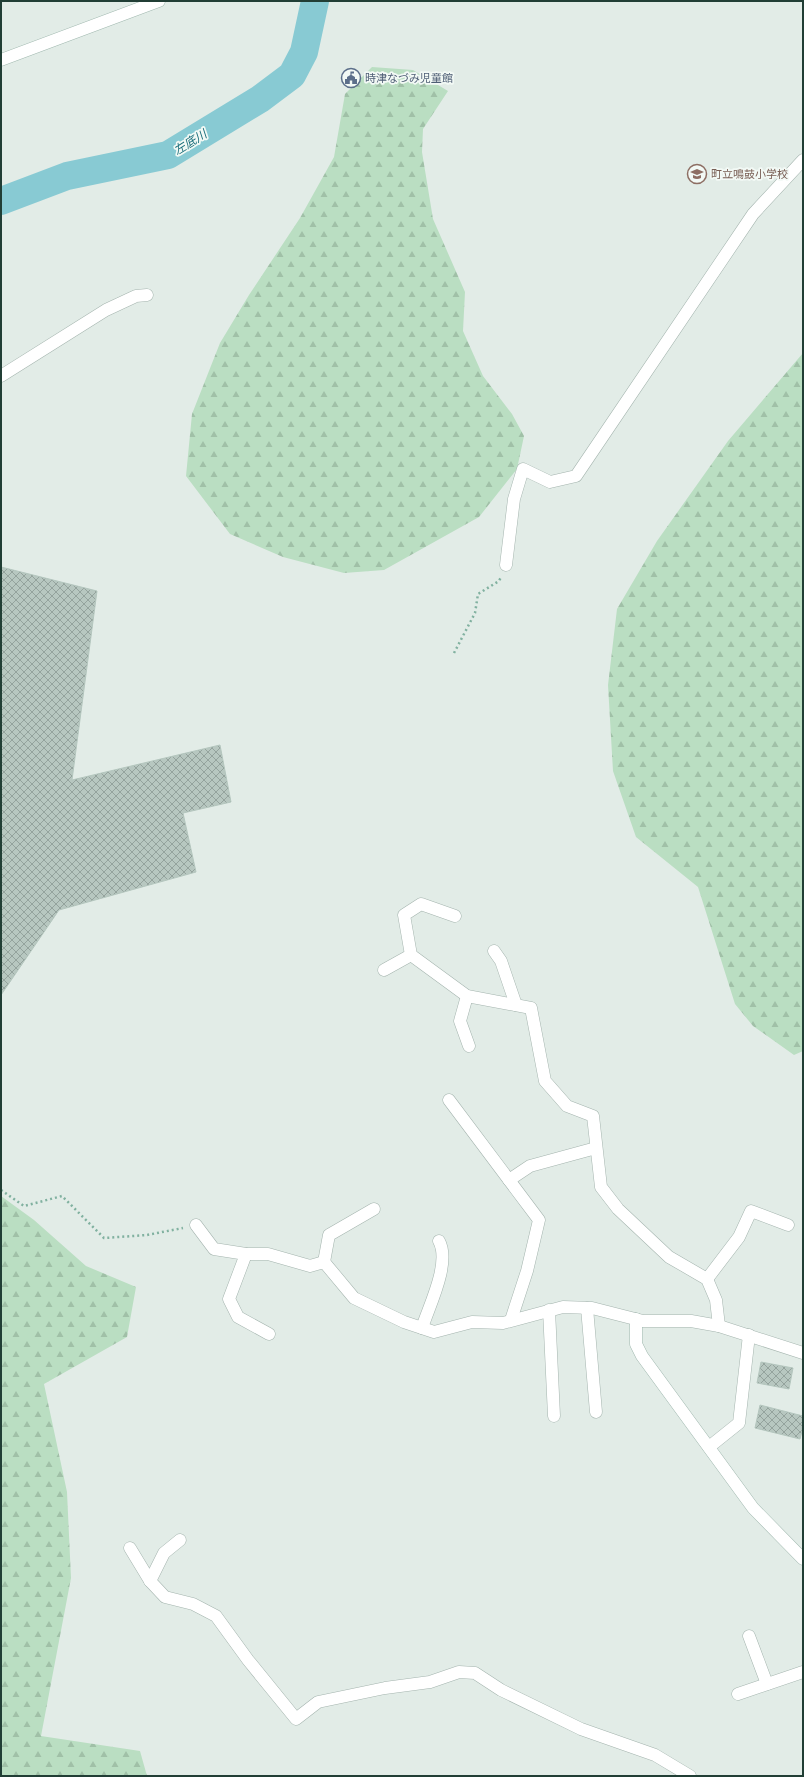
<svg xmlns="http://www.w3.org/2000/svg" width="804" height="1777" font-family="Cabin,'Noto Sans JP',sans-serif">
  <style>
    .forest { fill: url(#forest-firs) }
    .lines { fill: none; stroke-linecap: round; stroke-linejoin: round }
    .river { stroke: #88cad3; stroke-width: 28 }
    .building { fill: url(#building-cross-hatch); stroke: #b4c6be }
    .street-casing { stroke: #a4b4ae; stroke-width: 13 }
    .secondary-casing { stroke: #a0b8af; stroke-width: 13 }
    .path { stroke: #81b1a0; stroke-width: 2.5; stroke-dasharray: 2 3; stroke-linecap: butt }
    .street { stroke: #fff; stroke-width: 12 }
    .secondary { stroke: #fff; stroke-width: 12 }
    .labels { text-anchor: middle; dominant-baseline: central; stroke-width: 3.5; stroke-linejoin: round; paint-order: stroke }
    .service-label { font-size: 11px; fill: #4e5e75; stroke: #f2f9f5; text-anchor: start }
    .education-label { font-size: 11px; fill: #785e54; stroke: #f2f9f5; text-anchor: start }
    .water-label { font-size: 12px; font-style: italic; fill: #1a6e7b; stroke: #f2f9f5 }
  </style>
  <defs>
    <pattern id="forest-firs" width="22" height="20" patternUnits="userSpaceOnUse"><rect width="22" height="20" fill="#badec2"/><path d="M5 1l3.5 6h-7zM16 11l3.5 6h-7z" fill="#a0c0a7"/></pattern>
    <pattern id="building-cross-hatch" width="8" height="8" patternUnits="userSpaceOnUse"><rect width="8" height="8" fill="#b7c7c0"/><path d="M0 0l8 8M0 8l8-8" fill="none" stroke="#94a39d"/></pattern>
  </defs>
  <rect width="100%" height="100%" fill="#e2ece7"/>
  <g class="forest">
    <path d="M372 67 413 70 448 91 423 129 422 152 433 219 465 292 463 331 483 376 512 414 524 436 517 469 479 517 384 570 344 573 283 557 230 534 186 476 192 414 220 343 249 295 300 218 334 157 345 94Z"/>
    <path d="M803 353V1051L794 1055 753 1026 735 1004 698 887 636 837 613 771 608 685 617 609 657 541 728 441Z"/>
    <path d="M1 1196 34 1220 86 1266 136 1287 127 1337 44 1384 67 1492 71 1578 41 1736 140 1751 147 1776H1Z"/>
  </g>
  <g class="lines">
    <path class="river" d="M1 201 67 176 168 155 260 99 292 75 304 52 315 1"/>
  </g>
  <g class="building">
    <path d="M1 567 97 591 72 780 220 745 231 802 183 813 196 872 59 910 1 995Z"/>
    <path d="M761 1362 793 1368 789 1389 757 1383Z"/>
    <path d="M760 1405 803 1416V1427L800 1439 755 1428Z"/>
  </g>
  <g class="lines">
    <defs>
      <g id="street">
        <path d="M1 376 106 310 136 296 147 295"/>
        <path d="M506 565 514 499 523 469 550 482 576 476 753 214 803 160"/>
        <path d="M455 916 421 904 404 915 411 955 467 996 531 1008 545 1081 567 1106 593 1116 601 1187 618 1209 669 1257 707 1279 716 1300 719 1326"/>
        <path d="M494 951 501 961 516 1005"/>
        <path d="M384 970 411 955"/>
        <path d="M467 996 460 1021 469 1046"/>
        <path d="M449 1100 539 1220 527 1271 511 1320"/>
        <path d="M509 1180 530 1166 596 1148"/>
        <path d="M196 1225 214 1249 246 1254H268L310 1266 324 1262 354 1298 404 1322 434 1332 472 1322 503 1323 563 1307 592 1308 643 1321H691L719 1326 803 1353"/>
        <path d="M246 1254 229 1299 238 1317 269 1334"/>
        <path d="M324 1262 329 1235 374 1209"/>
        <path d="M707 1279 739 1237 751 1211 788 1225"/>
        <path d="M587 1308 596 1412"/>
        <path d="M549 1310 554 1416"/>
        <path d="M422 1328C429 1306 451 1263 439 1241"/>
        <path d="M709 1447 739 1423 749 1335"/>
        <path d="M130 1548 150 1581 165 1597 193 1604 216 1616 248 1660 296 1719 318 1702 385 1688 430 1682 459 1672 475 1673 501 1690 581 1729 655 1755 690 1776"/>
        <path d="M150 1581 164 1553 180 1540"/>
        <path d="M749 1636 767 1684"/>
        <path d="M738 1694 803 1672"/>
      </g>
      <g id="secondary">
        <path d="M1 60 159 1"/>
        <path d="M636 1319V1344L642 1356 753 1508 803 1559"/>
      </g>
    </defs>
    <use href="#street" class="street-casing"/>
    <use href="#secondary" class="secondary-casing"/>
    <g class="path">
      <path d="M454 653 475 613 478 594 499 581 501 577"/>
      <path d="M1 1190 24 1206 62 1196 104 1238 147 1235 183 1228"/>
    </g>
    <use href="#street" class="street"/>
    <use href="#secondary" class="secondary"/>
  </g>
  <defs>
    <symbol id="civic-ring" viewBox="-11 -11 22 22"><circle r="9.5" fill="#f2f9f5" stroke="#5c6f8a" stroke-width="1.5"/><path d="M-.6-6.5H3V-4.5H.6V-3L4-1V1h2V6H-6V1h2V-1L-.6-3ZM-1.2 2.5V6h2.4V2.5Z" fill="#5c6f8a"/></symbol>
    <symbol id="school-ring" viewBox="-11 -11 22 22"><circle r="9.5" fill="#f2f9f5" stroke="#8d6e63" stroke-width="1.5"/><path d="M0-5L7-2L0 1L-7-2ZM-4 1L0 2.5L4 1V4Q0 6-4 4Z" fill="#8d6e63"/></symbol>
  </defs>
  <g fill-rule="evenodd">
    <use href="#civic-ring" x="340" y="67" width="22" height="22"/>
    <use href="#school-ring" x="686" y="163" width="22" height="22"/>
  </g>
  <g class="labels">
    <g class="service-label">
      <text x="365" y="78">時津なづみ児童館</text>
    </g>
    <g class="education-label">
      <text x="711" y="174">町立鳴鼓小学校</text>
    </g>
    <g class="water-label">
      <text transform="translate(190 142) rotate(-32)">左底川</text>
    </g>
  </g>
  <rect width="804" height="1777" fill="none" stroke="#213e35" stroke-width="4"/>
</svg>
